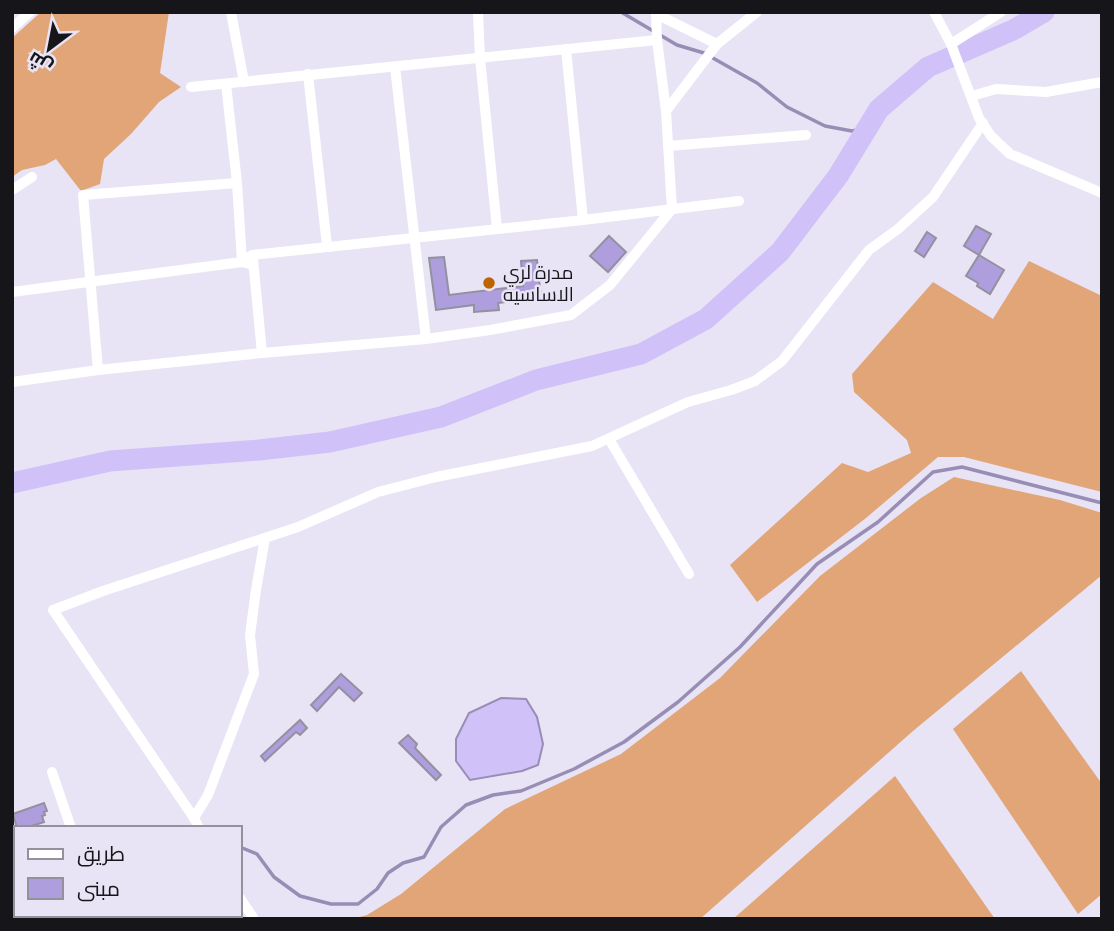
<svg xmlns="http://www.w3.org/2000/svg" width="1114" height="931" font-family="'PT Sans Narrow',Cairo,sans-serif">
  <style>
    .forest { fill: #e1a578 }
    .water { fill: #d0c2f8; stroke: #988eb5; stroke-width: 2 }
    .lines { fill: none; stroke-linecap: round; stroke-linejoin: round }
    .stream { stroke: #988eb5; stroke-width: 3.5 }
    .river { stroke: #d0c2f8; stroke-width: 21 }
    .building { fill: #af9ede; stroke: #93909f; stroke-width: 2 }
    .minor { stroke: #fff; stroke-width: 10 }
    .poi-dot { fill: #bd6400; stroke: #e8e4f5; stroke-width: 2.5 }
    .labels { text-anchor: middle; dominant-baseline: central; stroke-width: 5; stroke-linejoin: round; paint-order: stroke }
    .poi-label { font-size: 19px; fill: #16151a; stroke: #e8e4f5; text-anchor: start }
  </style>
  <rect width="100%" height="100%" fill="#e8e4f5"/>
  <g class="forest">
    <path d="M41 12H169L160 73 181 87 159 102 131 134 104 159 100 184 81 191 56 159 45 165 22 170 12 177V38Z"/>
    <path d="M1029 261 1102 296V492L964 457H938L866 518 757 602 730 565 842 463 868 472 911 453 907 440 854 392 852 374 933 282 993 319Z"/>
    <path d="M954 477 1060 500 1102 513V575L913 731 700 919H352L367 915 401 894 505 809 621 754 720 678 820 576 921 498Z"/>
    <path d="M1021 671 1102 784V894L1078 914 953 729Z"/>
    <path d="M895 776 995 919H733Z"/>
  </g>
  <path class="water" d="M501 698 526 699 537 717 543 744 538 765 522 771 470 780 456 761V739L469 713Z"/>
  <g class="lines">
    <g class="stream">
      <path d="M621 12 677 45 704 53 757 83 787 107 825 126 852 131 867 128"/>
      <path d="M240 847 257 854 274 877 300 896 331 904H358L377 889 388 873 403 863 424 857 441 827 466 805 493 795 521 791 574 769 624 742 678 702 740 647 817 564 878 522 933 472 962 467 1102 503"/>
      <path d="M12 896 16 894"/>
    </g>
    <path class="river" d="M12 483 110 461 259 450 330 442 441 417 536 380 641 354 706 319 780 252 838 176 879 109 928 67 1015 29 1044 12"/>
  </g>
  <g class="building">
    <path d="M976 226 991 234 979 255 964 246Z"/>
    <path d="M927 232 936 238 924 257 915 251Z"/>
    <path d="M609 236 626 252 608 272 590 256Z"/>
    <path d="M979 255 1004 270 990 294 977 286 978 283 966 276Z"/>
    <path d="M444 257 449 295 523 286 521 261 537 260 541 298 498 303 499 310 474 312V305L436 310 429 258Z"/>
    <path d="M341 674 362 693 354 701 339 687 317 711 311 705Z"/>
    <path d="M300 720 307 728 300 735 296 732 265 761 261 756Z"/>
    <path d="M408 735 417 744 415 748 441 775 436 780 399 743Z"/>
    <path d="M44 803 47 811 44 812 45 815 42 816 44 822 25 828H17L13 814Z"/>
  </g>
  <g class="lines">
    <g class="minor">
      <path d="M231 12 244 82"/>
      <path d="M478 12 480 58 497 229"/>
      <path d="M934 12 951 44 979 118 991 136 1010 154 1102 193"/>
      <path d="M656 14 717 44"/>
      <path d="M12 28 30 12"/>
      <path d="M951 44 1001 12"/>
      <path d="M566 49 583 220"/>
      <path d="M395 67 426 339"/>
      <path d="M308 74 327 246"/>
      <path d="M226 84 237 183 242 262 253 265"/>
      <path d="M191 87 657 40"/>
      <path d="M972 96 996 89 1046 92 1102 82"/>
      <path d="M666 111 717 44 757 12"/>
      <path d="M668 146 806 135"/>
      <path d="M12 190 32 177"/>
      <path d="M253 259 262 353"/>
      <path d="M12 292 242 262 252 255 583 220 739 201"/>
      <path d="M98 370 83 195 237 183"/>
      <path d="M12 382 98 370 262 353 426 339 490 330 571 315 610 285 672 209 666 111 657 40 656 12"/>
      <path d="M609 439 689 574"/>
      <path d="M52 772 71 828"/>
      <path d="M194 818 208 795 254 674 250 635 256 590 265 538"/>
      <path d="M199 828 194 818 53 610 103 591 298 527 378 492 436 477 592 446 688 402 731 390 755 381 782 361 869 250 898 229 933 197 983 123"/>
      <path d="M12 883 16 882"/>
      <path d="M240 898 254 919"/>
      <path d="M55 915 57 919"/>
      <path d="M27 919 36 915"/>
    </g>
  </g>
  <circle class="poi-dot" cx="489" cy="283" r="7"/>
  <g class="labels">
    <g class="poi-label">
      <text x="503" y="272">مدرة لري<tspan x="503" dy="22">الاساسیه</tspan></text>
    </g>
  </g>
  <rect width="1114" height="931" fill="none" stroke="#16151a" stroke-width="28"/>
  <rect x="14" y="826" width="228" height="91" fill="#e8e4f5" stroke="#94919d" stroke-width="2"/>
  <rect x="28" y="849" width="35" height="10" fill="#ffffff" stroke="#94919d" stroke-width="2"/>
  <text x="77" y="861" font-size="21" fill="#16151a">طريق</text>
  <rect x="28" y="878" width="35" height="21" fill="#af9ede" stroke="#94919d" stroke-width="2"/>
  <text x="77" y="896" font-size="21" fill="#16151a">مبنى</text>
  <g transform="translate(49 49) rotate(212)" stroke="#e8e4f5" stroke-width="5" paint-order="stroke">
  <path d="M0-5L12 26L0 18L-12 26Z" fill="#16151a"/>
  <text y="-10" font-size="19" font-weight="bold" text-anchor="middle" fill="#16151a">ش</text>
  </g>
</svg>
